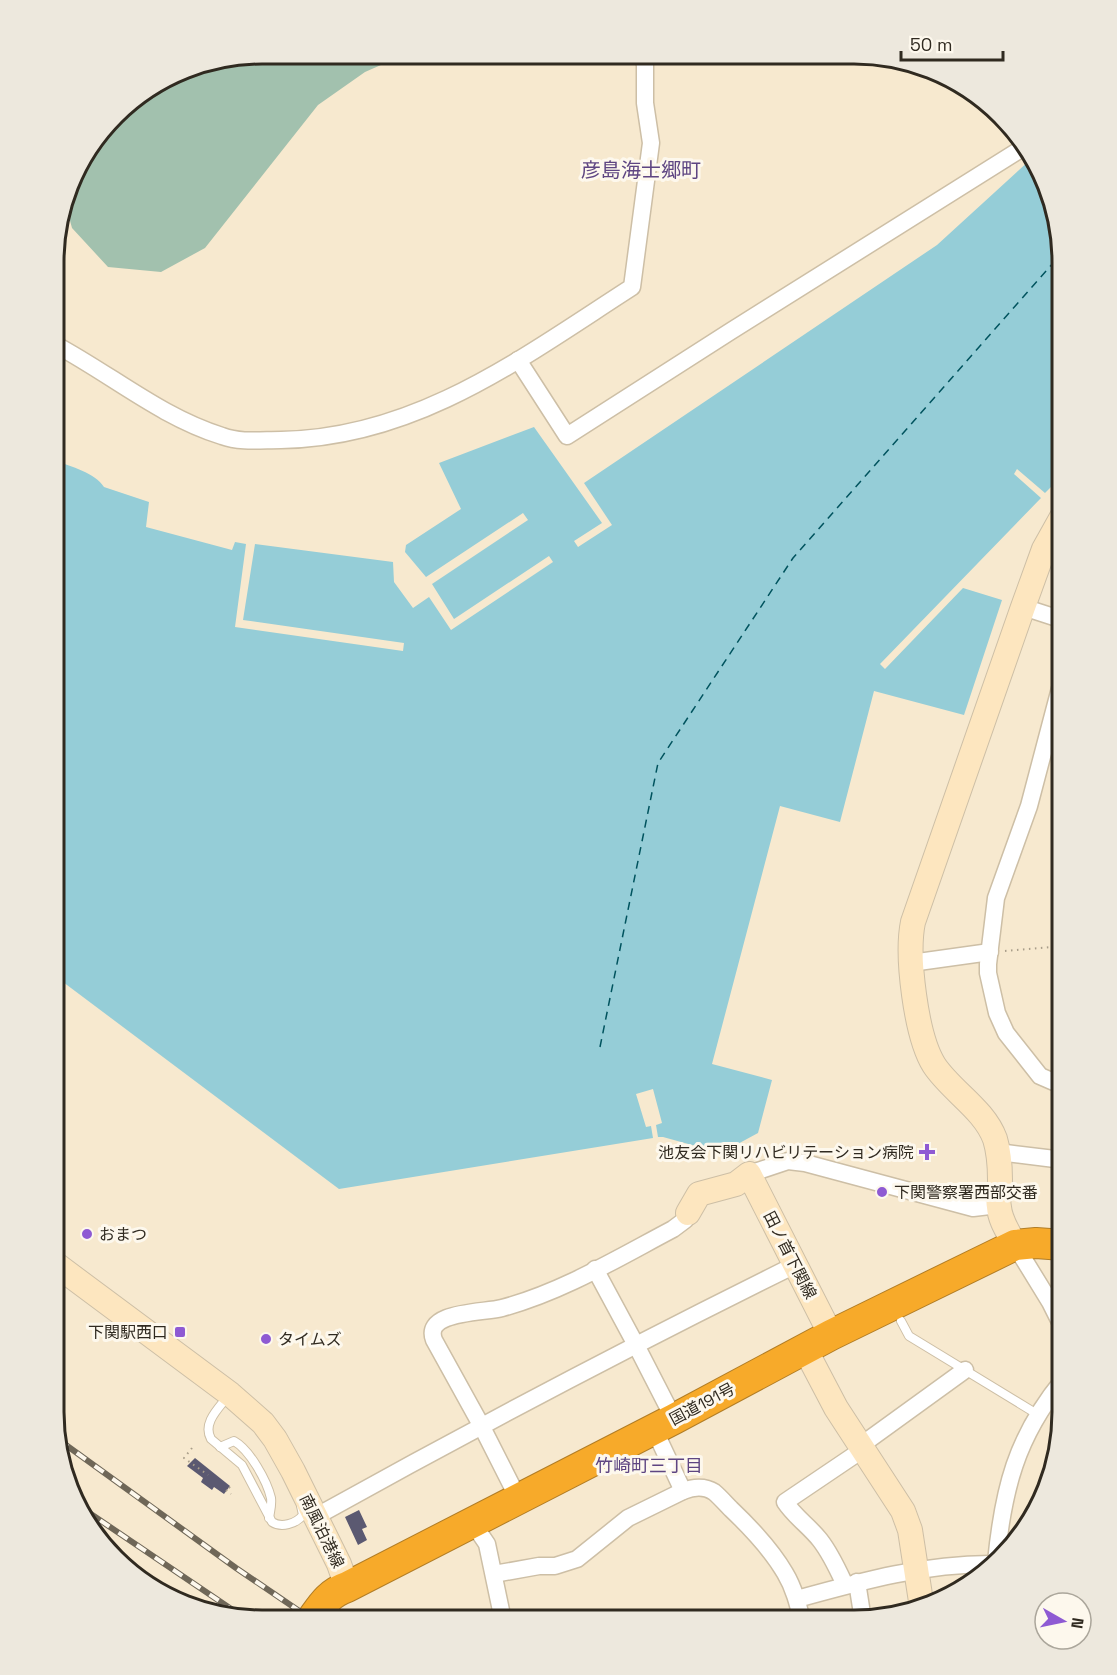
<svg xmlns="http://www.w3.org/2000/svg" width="1117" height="1675" font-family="'Space Grotesk','Noto Sans JP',sans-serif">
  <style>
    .green { fill: #a2c1ae }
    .water { fill: #95cdd7 }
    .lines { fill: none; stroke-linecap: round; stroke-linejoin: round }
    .ferry { stroke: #00535e; stroke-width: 1.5; stroke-dasharray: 8 6; stroke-linecap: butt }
    .building { fill: #5b5971 }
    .lane-casing { stroke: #cdbfa6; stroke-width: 10 }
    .street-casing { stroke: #cdbfa6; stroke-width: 19 }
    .secondary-casing { stroke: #cdbfa6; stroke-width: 26 }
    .highway-casing { stroke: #b17d26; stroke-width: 32 }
    .path { stroke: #a99e8a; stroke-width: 2; stroke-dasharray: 1.5 4.5; stroke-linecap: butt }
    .lane { stroke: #fff; stroke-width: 8 }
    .street { stroke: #fff; stroke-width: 16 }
    .secondary { stroke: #fde6bf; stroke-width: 24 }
    .highway { stroke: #f7aa2a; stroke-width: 30 }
    .rail-casing { stroke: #6f6758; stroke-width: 6 }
    .rail { stroke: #fdf8ed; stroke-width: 4; stroke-dasharray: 11; stroke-linecap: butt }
    .poi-dot { fill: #8e5ad3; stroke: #fdf8ed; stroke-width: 2 }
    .labels { text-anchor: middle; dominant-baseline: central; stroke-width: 6; stroke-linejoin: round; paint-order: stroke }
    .poi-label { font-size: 16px; fill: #302a20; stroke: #fdf8ed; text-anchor: start }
    .street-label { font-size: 16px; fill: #302a20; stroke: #fdf8ed }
    .neighbourhood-label { font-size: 18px; fill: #5e4582; stroke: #fdf8ed }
    .quarter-label { font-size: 20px; fill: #5e4582; stroke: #fdf8ed }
    .rim { fill: none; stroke: #302a20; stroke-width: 3 }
  </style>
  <rect width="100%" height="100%" fill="#f7e9cf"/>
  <path class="green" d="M262 54H406L365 72 318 105 205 248 161 272 108 267 72 228 66 206 82 158 125 105 195 65Z"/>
  <path class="water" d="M1030 160 1047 182 1063 262V475L1045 493 1017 469 1014 474 1041 498 880 664 885 669 963 588 1002 600 964 715 874 691 840 822 780 806 712 1064 772 1080 758 1133 721 1153 663 1137H658L656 1125 662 1123 653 1089 636 1094 646 1127 651 1126 653 1138 339 1189 55 976V461C71 466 95 473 104 487L149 502 146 527 232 550 235 542 246 544 235 627 403 651 404 643 243 620 255 544 393 562 394 582 413 608 429 597 451 630 553 562 549 556 454 619 432 584 528 520 523 513 426 577 405 552 406 545 461 509 439 463 534 427 602 523 574 541 578 547 612 525 584 483 937 245Z"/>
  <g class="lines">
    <path class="ferry" d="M600 1047 658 763 793 558 1061 254"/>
  </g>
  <g class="building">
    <path d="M195 1458 230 1486 224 1494 214 1487 212 1490 201 1482 203 1478 187 1466Z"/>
    <path d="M359 1510 367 1527 362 1529 367 1540 358 1545 345 1517Z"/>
  </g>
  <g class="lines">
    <defs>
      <g id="lane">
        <path d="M901 1321 909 1336 1037 1414"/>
        <path d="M228 1396C219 1408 202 1423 211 1439L242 1465 272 1522C281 1528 296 1524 303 1515L301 1506"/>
        <path d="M220 1447 234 1441C250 1450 267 1481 271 1498 272 1505 270 1511 269 1518"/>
      </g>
      <g id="street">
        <path d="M56 345C112 375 161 417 222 436 241 443 261 440 281 440 417 438 523 357 632 287L651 143 645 103V64L641 55"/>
        <path d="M518 360 567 436 731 331 1021 149"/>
        <path d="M1023 607 1063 620"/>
        <path d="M911 963 990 952"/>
        <path d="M1063 1086 1040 1076 1006 1033 997 1013 988 973V964L996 898 1029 806 1063 677"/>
        <path d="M998 1152 1063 1160"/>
        <path d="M749 1174 788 1161 805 1163 973 1208 998 1205"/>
        <path d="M1015 1245 1050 1302 1063 1328"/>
        <path d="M595 1269 636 1345 674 1419"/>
        <path d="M654 1429 683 1491"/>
        <path d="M860 1446 965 1370"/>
        <path d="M518 1498 481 1425 434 1340C423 1311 483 1313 502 1308 562 1292 618 1258 673 1229L685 1220 688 1213"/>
        <path d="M315 1517C473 1429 633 1345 795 1265"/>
        <path d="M472 1522 487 1544 503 1620"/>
        <path d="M996 1562C1003 1490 1016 1437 1063 1380"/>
        <path d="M494 1574 539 1566H555L577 1559 628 1518 683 1491C693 1487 705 1486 714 1492 720 1497 726 1504 731 1509 751 1528 771 1549 785 1573 794 1588 798 1604 802 1621"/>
        <path d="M857 1582 863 1620"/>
        <path d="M845 1585C838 1570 831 1554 820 1540 809 1526 795 1517 785 1502L862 1450"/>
        <path d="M797 1599C862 1581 927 1563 995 1564"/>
      </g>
      <g id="secondary">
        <path d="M688 1213 699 1194 736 1184 749 1174 831 1335"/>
        <path d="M1015 1245C1009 1233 1000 1221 999 1207 997 1198 1000 1189 1000 1180 1000 1166 999 1152 995 1139 984 1109 951 1091 934 1065 916 1036 906 956 913 922L1023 607 1044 549 1063 515"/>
        <path d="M54 1263 230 1394 263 1423 275 1439 293 1471 339 1564 347 1587"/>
        <path d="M805 1349 836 1408 903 1511 910 1530 922 1608"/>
      </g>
      <path id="highway" d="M312 1619C322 1605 329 1593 347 1587L674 1419 831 1335 1015 1245 1036 1243 1063 1245"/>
    </defs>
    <use href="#lane" class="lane-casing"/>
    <use href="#street" class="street-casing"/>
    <use href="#secondary" class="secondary-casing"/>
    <use href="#highway" class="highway-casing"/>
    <g class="path">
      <path d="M1005 951 1063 946"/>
      <path d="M192 1448 184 1458 208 1475"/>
      <path d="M229 1487 233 1491"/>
      <path d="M226 1490 231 1494"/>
    </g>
    <use href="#lane" class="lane"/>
    <use href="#street" class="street"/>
    <use href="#secondary" class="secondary"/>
    <use href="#highway" class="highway"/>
    <defs>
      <g id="rail">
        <path d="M59 1440 236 1568 311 1619"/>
        <path d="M82 1508 246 1619"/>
      </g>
    </defs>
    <use href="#rail" class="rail-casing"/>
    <use href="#rail" class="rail"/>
  </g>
  <g class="poi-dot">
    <path d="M924 1143h6v6h6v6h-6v6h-6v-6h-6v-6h6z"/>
    <circle cx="882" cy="1192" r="6"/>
    <circle cx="87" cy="1234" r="6"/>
    <rect x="174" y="1326" width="12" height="12" rx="3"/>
    <circle cx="266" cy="1339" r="6"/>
  </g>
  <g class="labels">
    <g class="poi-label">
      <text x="914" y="1152" text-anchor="end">池友会下関リハビリテーション病院</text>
      <text x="894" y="1192">下関警察署西部交番</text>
      <text x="99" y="1234">おまつ</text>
      <text x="168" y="1332" text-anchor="end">下関駅西口</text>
      <text x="278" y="1339">タイムズ</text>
    </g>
    <g class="street-label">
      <text transform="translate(790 1255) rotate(63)">田ノ首下関線</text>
      <text transform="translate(702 1404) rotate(-28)">国道191号</text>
      <text transform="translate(322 1531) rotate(64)">南風泊港線</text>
    </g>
    <g class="neighbourhood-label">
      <text x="649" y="1465">竹崎町三丁目</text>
    </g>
    <g class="quarter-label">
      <text x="641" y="170">彦島海士郷町</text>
    </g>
  </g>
  <path d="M0 0H1117V1675H0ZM262 64H854A198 198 0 0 1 1052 262V1412A198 198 0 0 1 854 1610H262A198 198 0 0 1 64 1412V262A198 198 0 0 1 262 64Z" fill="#ede8dd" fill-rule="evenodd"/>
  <path class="rim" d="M262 64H854A198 198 0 0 1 1052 262V1412A198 198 0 0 1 854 1610H262A198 198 0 0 1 64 1412V262A198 198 0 0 1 262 64Z"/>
  <g transform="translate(1063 1621) rotate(99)"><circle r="28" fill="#fdf8ed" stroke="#aba69b" stroke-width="1.5"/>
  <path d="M0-4.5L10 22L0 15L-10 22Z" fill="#8e5ad3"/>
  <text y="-9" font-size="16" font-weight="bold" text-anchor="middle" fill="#302a20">N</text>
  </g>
  <path d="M901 51v9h102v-9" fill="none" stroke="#302a20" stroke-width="3"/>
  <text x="910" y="51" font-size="18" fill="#302a20" stroke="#fdf8ed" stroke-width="4.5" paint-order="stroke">50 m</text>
</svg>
